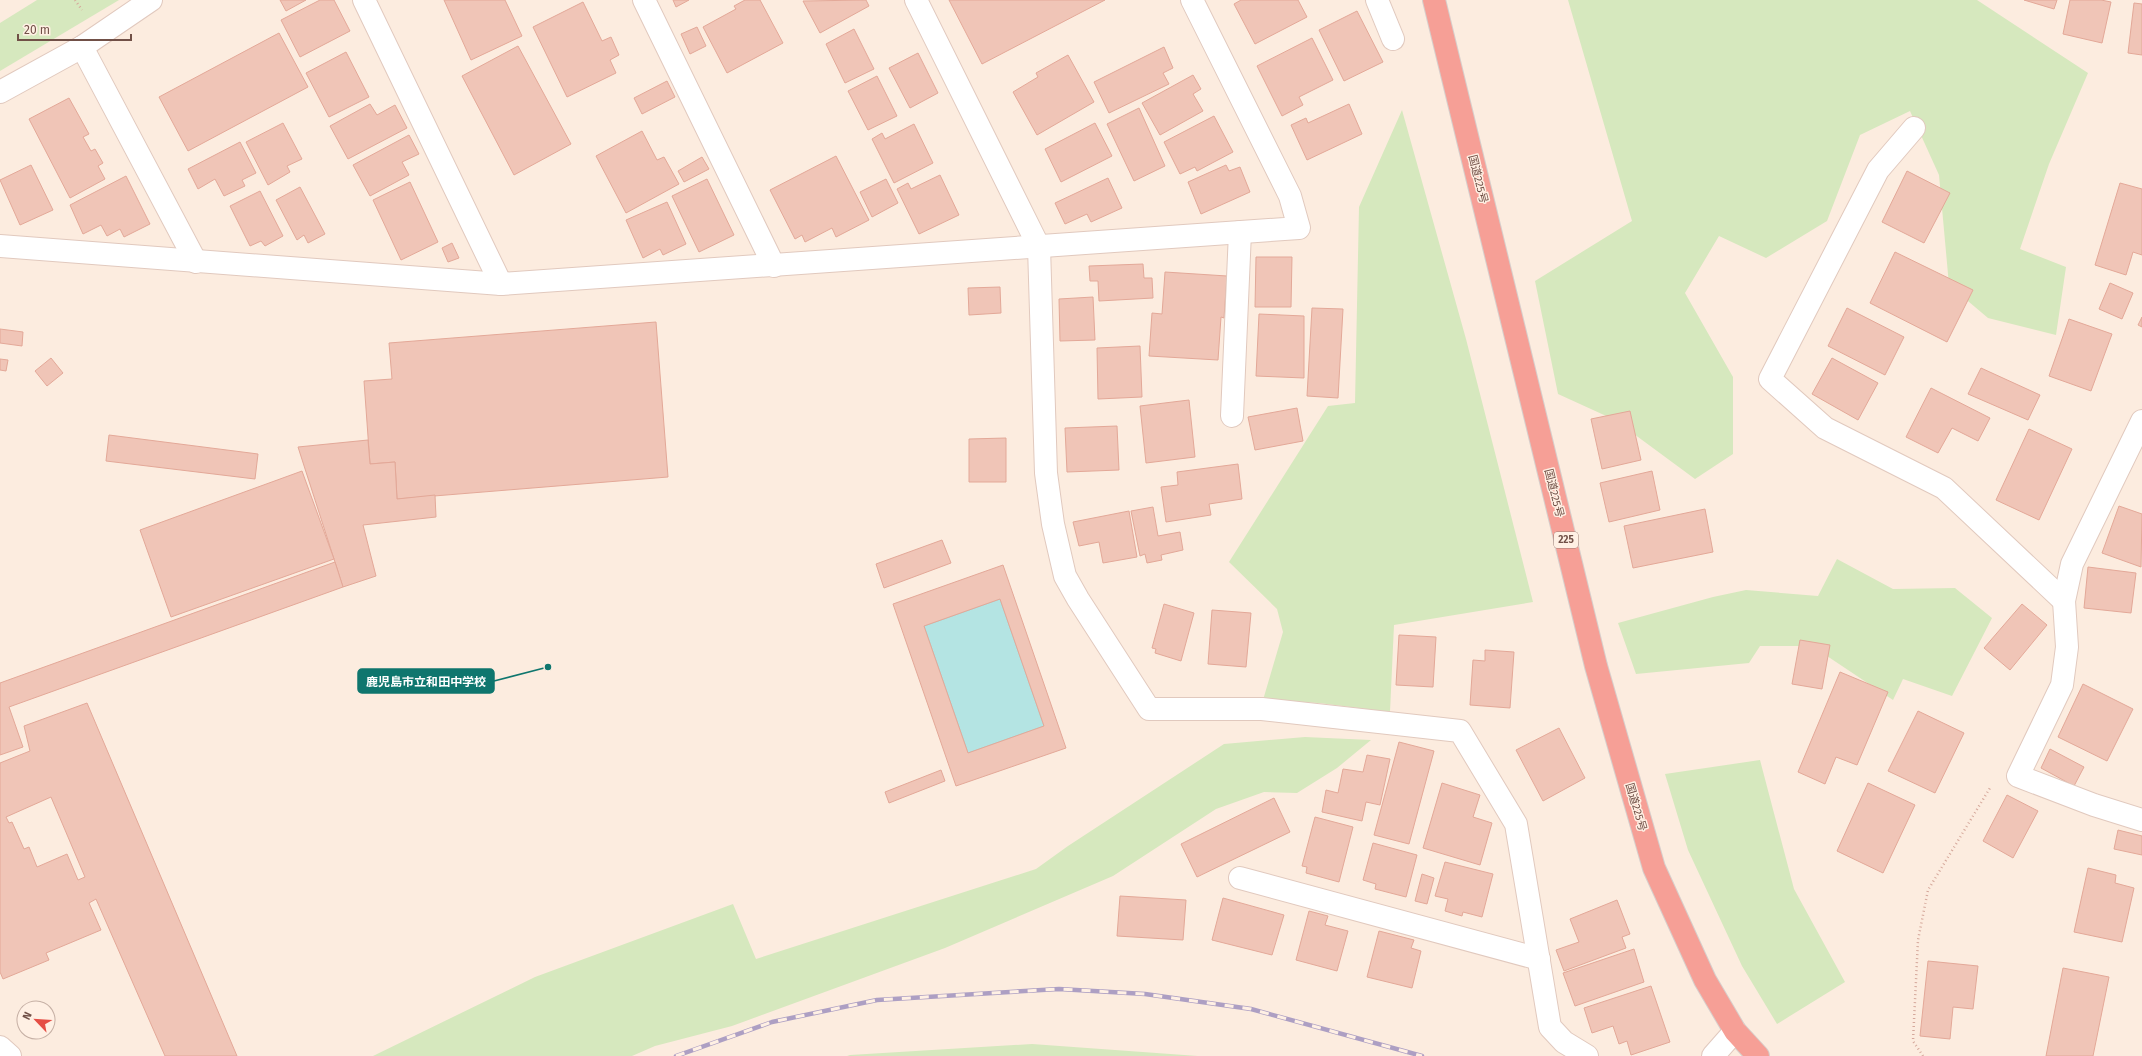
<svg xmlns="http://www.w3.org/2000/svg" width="2142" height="1056" font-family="'Fira Sans','Noto Sans JP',sans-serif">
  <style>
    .green { fill: #d6e8be }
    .water { fill: #b4e4e3; stroke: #9bd6d5 }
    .building { fill: #f0c5b7; stroke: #e3a898; fill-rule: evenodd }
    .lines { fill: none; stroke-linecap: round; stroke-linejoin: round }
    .minor-casing { stroke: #e1c9be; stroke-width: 24 }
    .highway-casing { stroke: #d7cecb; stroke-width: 24 }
    .path { stroke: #d5a89b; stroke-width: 2.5; stroke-dasharray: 1 3; stroke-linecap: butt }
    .minor { stroke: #fff; stroke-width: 22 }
    .highway { stroke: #f69f96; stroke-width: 22 }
    .rail-casing { stroke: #ad9fc3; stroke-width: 4.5 }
    .rail { stroke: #fff0e4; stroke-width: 3; stroke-dasharray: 9; stroke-linecap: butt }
    .labels { text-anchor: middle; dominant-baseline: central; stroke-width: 3; stroke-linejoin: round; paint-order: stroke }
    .shield { fill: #fff0e4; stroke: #9c8076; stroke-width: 1 }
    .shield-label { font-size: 10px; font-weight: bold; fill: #715047 }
    .street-label { font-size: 11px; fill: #715047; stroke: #fff0e4 }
    .leader { fill: none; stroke: #0f766e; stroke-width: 1.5 }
    .callout-dot { fill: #0f766e; stroke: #fff0e4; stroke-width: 1.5 }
    .callout { fill: #0f766e; stroke: #0f766e; stroke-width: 1.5 }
    .callout-label { font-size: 12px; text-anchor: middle; font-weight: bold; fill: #fff }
  </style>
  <rect width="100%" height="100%" fill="#fcecdf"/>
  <g class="green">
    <path d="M37 0H119L0 71V23Z"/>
    <path d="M1568 0H1977L2088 73 2049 164 2020 249 2066 267 2056 335 1988 318 1949 285 1939 175 1910 111 1860 135 1827 221 1766 258 1719 236 1685 293 1733 377V454L1695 479 1615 420 1558 394 1535 281 1632 221Z"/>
    <path d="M1402 110 1466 339 1533 602 1394 625 1390 712 1319 703 1263 700 1283 632 1277 609 1229 562 1328 406 1355 403 1359 207Z"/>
    <path d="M1837 559 1893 589 1955 588 1992 618 1952 696 1903 679 1893 700 1812 646H1760L1749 663 1636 674 1618 623 1713 597 1746 590 1818 596Z"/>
    <path d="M1305 737 1371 740 1337 768 1297 793 1264 792 1216 809 1113 876 945 948 732 1026 655 1046 632 1056H373L535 977 733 904 756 959 1036 869 1068 846 1224 744Z"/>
    <path d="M1760 760 1794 889 1845 982 1777 1024 1742 966 1688 850 1665 774Z"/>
    <path d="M1032 1044 1198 1056H847L850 1055Z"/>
  </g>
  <path class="water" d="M1000 599 1044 726 968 753 924 626Z"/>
  <g class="building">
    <path d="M280 0H306L286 11Z"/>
    <path d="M320 0H334L350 31 300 57 281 20Z"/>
    <path d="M444 0H505L522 36 471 60Z"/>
    <path d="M673 0H689L676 7Z"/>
    <path d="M745 0H760L783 43 727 73 703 27 736 9 734 6Z"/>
    <path d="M866 0 869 6 820 33 803 1Z"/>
    <path d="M949 0H1105L982 64Z"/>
    <path d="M1241 0H1298L1307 17 1255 44 1234 4Z"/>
    <path d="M2024 0H2057L2054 9Z"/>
    <path d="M2070 0H2101L2111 2 2102 43 2063 34Z"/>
    <path d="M583 2 602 41 611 37 619 55 610 60 616 73 567 97 533 27Z"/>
    <path d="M2134 3 2142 4V55L2128 53Z"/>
    <path d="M1357 11 1383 62 1344 81 1319 30Z"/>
    <path d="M697 27 706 46 690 54 681 34Z"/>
    <path d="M854 29 874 69 845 83 826 44Z"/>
    <path d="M279 33 308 87 188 151 159 97Z"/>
    <path d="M1312 38 1333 80 1299 97 1303 105 1282 116 1257 66Z"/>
    <path d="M518 46 571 144 514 175 462 76Z"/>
    <path d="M1164 47 1173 68 1163 73 1169 84 1109 113 1094 82Z"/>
    <path d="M346 52 369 97 329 117 306 73Z"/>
    <path d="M918 53 938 93 910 108 889 68Z"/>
    <path d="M1068 55 1094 102 1037 135 1013 92 1038 77 1036 73Z"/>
    <path d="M1193 75 1201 89 1193 94 1203 111 1160 135 1142 103Z"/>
    <path d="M877 76 897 116 868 130 848 91Z"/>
    <path d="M667 81 675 97 642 114 634 98Z"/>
    <path d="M69 98 89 134 83 137 91 151 95 149 103 163 98 166 105 179 70 198 29 119Z"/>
    <path d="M370 104 377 115 395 105 407 128 348 159 330 126Z"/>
    <path d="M1349 104 1362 134 1307 160 1291 125 1306 118 1308 123Z"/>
    <path d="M1139 108 1165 166 1134 181 1107 124Z"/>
    <path d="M1214 116 1233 152 1197 171 1195 167 1180 174 1164 142Z"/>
    <path d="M283 123 302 159 287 166 290 172 268 185 246 142Z"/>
    <path d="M1095 123 1112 156 1061 182 1045 149Z"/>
    <path d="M914 124 933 163 894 183 872 139 882 133 885 139Z"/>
    <path d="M642 131 657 160 664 157 679 184 626 213 596 156Z"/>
    <path d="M409 135 419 154 402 162 409 175 370 196 353 165Z"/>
    <path d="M240 142 256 173 242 180 245 186 224 196 215 179 198 189 188 169Z"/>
    <path d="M836 156 869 220 836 237 832 228 805 242 802 235 795 239 770 190Z"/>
    <path d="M702 157 709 169 684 182 678 171Z"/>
    <path d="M31 165 53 210 20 225 0 180Z"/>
    <path d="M1226 165 1229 171 1240 167 1250 192 1201 214 1188 182Z"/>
    <path d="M1907 171 1950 193 1924 243 1882 222Z"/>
    <path d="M940 175 959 215 919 234 897 189 908 183 911 189Z"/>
    <path d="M126 176 150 224 124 237 120 229 107 236 101 225 83 234 70 205Z"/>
    <path d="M1108 178 1122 208 1091 222 1087 214 1065 224 1055 203Z"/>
    <path d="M707 179 734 235 699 252 672 196Z"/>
    <path d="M886 179 898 203 872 217 860 192Z"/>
    <path d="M410 182 438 242 401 260 373 200Z"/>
    <path d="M2120 183 2142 189V255L2133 252 2126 275 2095 265Z"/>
    <path d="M300 187 325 234 308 243 304 235 297 240 276 200Z"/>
    <path d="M260 191 283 236 265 246 261 241 250 246 230 206Z"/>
    <path d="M667 202 686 244 663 255 660 249 643 258 626 220Z"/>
    <path d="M452 243 459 258 448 262 442 248Z"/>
    <path d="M1895 252 1973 290 1947 342 1870 303Z"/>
    <path d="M1256 257H1292L1291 307H1255Z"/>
    <path d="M1143 264 1144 278H1152L1153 298 1099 301 1098 281H1090L1089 266Z"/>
    <path d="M1165 272 1227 276 1224 318 1221 317 1218 360 1149 356 1152 313 1162 314Z"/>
    <path d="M2110 283 2133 293 2122 319 2099 309Z"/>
    <path d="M1000 287 1001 313 969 315 968 288Z"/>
    <path d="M1093 297 1095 340 1060 341 1059 299Z"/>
    <path d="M1312 308 1343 309 1338 398 1307 396Z"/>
    <path d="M1847 308 1904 337 1885 375 1828 346Z"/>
    <path d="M1259 314 1304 316V378L1256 376Z"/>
    <path d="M2142 317V327L2138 325Z"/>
    <path d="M2069 319 2112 334 2091 391 2049 376Z"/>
    <path d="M656 322 668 477 397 499 395 462 370 464 364 381 392 379 389 343Z"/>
    <path d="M0 329 23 332 22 346 0 343Z"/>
    <path d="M1140 346 1142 397 1098 399 1097 348Z"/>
    <path d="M51 358 63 373 47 386 35 371Z"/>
    <path d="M1832 358 1878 383 1858 420 1812 394Z"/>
    <path d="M0 359 8 360 6 371 0 370Z"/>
    <path d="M1981 368 2040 395 2028 420 1968 394Z"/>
    <path d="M1931 388 1990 418 1978 441 1952 428 1938 453 1906 437Z"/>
    <path d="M1189 400 1195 457 1146 463 1140 406Z"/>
    <path d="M1297 408 1303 441 1255 450 1248 417Z"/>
    <path d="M1630 411 1641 460 1602 469 1591 419Z"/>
    <path d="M1117 426 1119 470 1067 472 1065 428Z"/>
    <path d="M2029 429 2072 449 2039 520 1996 500Z"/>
    <path d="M109 435 258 454 255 479 106 461Z"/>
    <path d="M1006 438V482H969V439Z"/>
    <path d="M368 440 370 464 395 462 397 499 435 495 436 517 363 525 376 576 343 587 298 447Z"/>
    <path d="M1238 464 1242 499 1209 504 1211 515 1166 522 1161 487 1178 485 1177 472Z"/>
    <path d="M302 471 334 559 171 617 140 530Z"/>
    <path d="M1652 471 1660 510 1609 522 1600 483Z"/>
    <path d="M2119 506 2142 514 2141 567 2102 553Z"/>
    <path d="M1153 507 1158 536 1180 532 1183 550 1161 555 1162 560 1147 563 1145 554 1140 556 1131 511Z"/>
    <path d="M1705 509 1713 552 1633 568 1624 526Z"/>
    <path d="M1129 511 1137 557 1103 563 1099 542 1079 546 1073 522Z"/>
    <path d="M942 540 951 563 884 588 876 564Z"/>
    <path d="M335 562 343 587 9 707 23 747 0 755V683Z"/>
    <path d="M1003 565 1066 748 956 786 893 604ZM1000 599 1044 726 968 753 924 626Z"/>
    <path d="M2088 567 2136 573 2131 613 2084 608Z"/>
    <path d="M1164 604 1194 613 1181 661 1155 653 1156 649 1152 648Z"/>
    <path d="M2022 604 2047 625 2010 670 1984 648Z"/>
    <path d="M1212 610 1251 613 1246 667 1208 664Z"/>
    <path d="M1399 635 1436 637 1433 687 1396 685Z"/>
    <path d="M1800 640 1830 645 1822 689 1792 684Z"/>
    <path d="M1485 650 1514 652 1510 708 1470 705 1473 660 1485 661Z"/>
    <path d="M1840 672 1888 692 1857 765 1836 757 1825 784 1798 772Z"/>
    <path d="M2083 684 2133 709 2107 761 2058 737Z"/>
    <path d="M87 703 237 1056H165L96 899 89 903 101 930 46 953 49 960 3 979 0 972V763L30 751 24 726ZM51 797 85 877 78 880 67 854 37 867 29 847 24 849 12 822 9 823 6 817Z"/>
    <path d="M1918 711 1964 733 1935 793 1888 771Z"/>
    <path d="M1559 728 1585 778 1543 801 1516 750Z"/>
    <path d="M1399 742 1434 751 1409 844 1374 835Z"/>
    <path d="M2050 749 2084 767 2074 786 2041 768Z"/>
    <path d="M1367 755 1390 759 1380 805 1366 802 1362 821 1322 812 1326 790 1338 793 1343 769 1363 772Z"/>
    <path d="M941 770 945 781 889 803 885 792Z"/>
    <path d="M1442 783 1480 795 1473 817 1492 823 1480 865 1423 848Z"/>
    <path d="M1868 783 1915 805 1883 873 1837 851Z"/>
    <path d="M2007 795 2038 811 2013 858 1983 841Z"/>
    <path d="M1274 798 1290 832 1197 877 1181 844Z"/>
    <path d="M1315 817 1353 827 1339 882 1306 873 1307 867 1302 866Z"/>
    <path d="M2118 830 2142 836V855L2114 849Z"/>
    <path d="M1373 843 1417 855 1406 897 1375 889 1376 884 1363 880Z"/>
    <path d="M1445 862 1493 874 1482 917 1463 912 1462 916 1445 911 1448 899 1435 896Z"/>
    <path d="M2088 868 2116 875 2115 883 2134 888 2122 942 2074 932Z"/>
    <path d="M1422 874 1434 878 1427 904 1415 901Z"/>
    <path d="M1120 896 1186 900 1183 940 1117 936Z"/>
    <path d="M1223 898 1284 915 1272 955 1212 940Z"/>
    <path d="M1617 900 1630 934 1622 937 1626 948 1564 971 1556 950 1579 942 1570 919Z"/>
    <path d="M1309 911 1328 916 1325 925 1348 931 1337 971 1296 960Z"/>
    <path d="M1379 931 1414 940 1411 948 1421 951 1412 988 1367 977Z"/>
    <path d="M1634 949 1644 982 1575 1006 1563 973Z"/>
    <path d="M1928 961 1978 966 1973 1009 1953 1007 1950 1039 1920 1036Z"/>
    <path d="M2063 968 2109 977 2093 1056H2046Z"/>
    <path d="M1651 986 1670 1042 1631 1055 1627 1041 1619 1044 1613 1026 1592 1033 1584 1008Z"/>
  </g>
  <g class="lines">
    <defs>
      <g id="minor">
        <path d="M364 0 501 284"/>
        <path d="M644 0 774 266"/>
        <path d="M916 0 1039 247 1046 473 1053 524 1065 576 1078 599 1149 709H1262L1460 731 1516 824 1550 1027 1564 1042 1587 1056"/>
        <path d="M1377 0 1393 39"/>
        <path d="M82 47 196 262"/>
        <path d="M0 92 82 47 151 0"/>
        <path d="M1914 128 1878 170 1770 379 1825 428 1944 488 2064 601"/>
        <path d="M0 246 501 284 1299 228 1290 196 1192 0"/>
        <path d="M1232 416 1240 232"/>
        <path d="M2142 421 2072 564 2064 601 2067 647 2062 685 2018 776 2094 805 2142 820"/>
        <path d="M1240 878 1539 959"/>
        <path d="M0 1047 10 1056"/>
        <path d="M1713 1056 1735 1031"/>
      </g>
      <path id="highway" d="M1434 0 1596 666 1654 868 1705 980 1735 1031 1758 1056"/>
    </defs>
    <use href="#minor" class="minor-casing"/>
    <use href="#highway" class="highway-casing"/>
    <g class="path">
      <path d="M75 0 82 10"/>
      <path d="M1923 1056 1913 1041 1918 940 1928 890 1990 788"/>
    </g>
    <use href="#minor" class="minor"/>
    <use href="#highway" class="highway"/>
    <defs>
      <path id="rail" d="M676 1056 772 1022 877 1000 1059 989 1145 994 1251 1009 1422 1056"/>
    </defs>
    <use href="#rail" class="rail-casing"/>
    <use href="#rail" class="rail"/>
  </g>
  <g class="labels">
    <rect class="shield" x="1554" y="532" width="24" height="16" rx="3"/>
    <g class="shield-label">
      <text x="1566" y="540">225</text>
    </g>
    <g class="street-label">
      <text transform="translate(1478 179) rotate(76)">国道225号</text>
      <text transform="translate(1554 493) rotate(76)">国道225号</text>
      <text transform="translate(1636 807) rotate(74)">国道225号</text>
    </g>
  </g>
  <path class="leader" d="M548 667L494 681"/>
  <circle class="callout-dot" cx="548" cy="667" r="4"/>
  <rect class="callout" x="358" y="669" width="136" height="24" rx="4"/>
  <g class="callout-label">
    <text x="426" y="686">鹿児島市立和田中学校</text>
  </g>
  <g transform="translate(36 1020) rotate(295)"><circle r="19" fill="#fff0e4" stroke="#c6b0a5"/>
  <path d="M0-3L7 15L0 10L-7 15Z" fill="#e54e45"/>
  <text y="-6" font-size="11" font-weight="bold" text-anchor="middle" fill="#715047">N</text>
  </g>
  <path d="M18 34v6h113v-6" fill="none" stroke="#715047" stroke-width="2"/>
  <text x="24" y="34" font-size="12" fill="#715047" stroke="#fff0e4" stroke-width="3" paint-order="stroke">20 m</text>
</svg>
